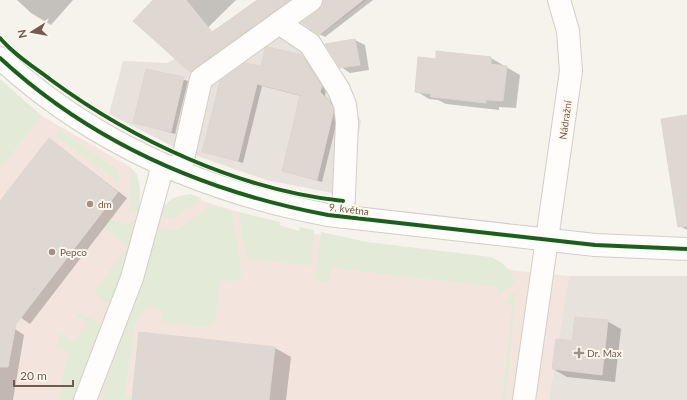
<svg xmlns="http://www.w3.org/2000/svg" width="687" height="400" font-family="Lato,sans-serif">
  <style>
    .commercial { fill: #f3e5de }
    .industrial { fill: #e8e2dd }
    .green { fill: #e3ebd8 }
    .shadow { fill: #0003 }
    .building { fill: #dfd8d2; stroke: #ded6cf }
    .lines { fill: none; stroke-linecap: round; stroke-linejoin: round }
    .minor-casing { stroke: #d3cec7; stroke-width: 24 }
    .minor { stroke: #fefdfc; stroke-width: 22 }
    .cycleway-casing { stroke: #fdf7ee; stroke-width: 6 }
    .cycleway { stroke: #1b5e20; stroke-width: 4 }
    .poi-dot { fill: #a09086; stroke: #fdf7ee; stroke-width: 1.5 }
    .labels { text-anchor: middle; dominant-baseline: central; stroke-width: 4; stroke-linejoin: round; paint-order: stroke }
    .street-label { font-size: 10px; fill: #715c4f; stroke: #fdf7ee }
    .poi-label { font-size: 10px; fill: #715c4f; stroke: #fdf7ee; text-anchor: start }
  </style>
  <rect width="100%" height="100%" fill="#f6f2ec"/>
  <g class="commercial">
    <path d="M42 116 130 167 137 174 140 187 139 206 124 266 75 400H0V169Z"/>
    <path d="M184 195 299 231 518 271 569 276 549 400H98L158 216 171 199Z"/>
  </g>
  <g class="industrial">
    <path d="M256 0H367L315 39 361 121 348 196 266 180 178 149 109 114 123 61 168 63 188 50Z"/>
    <path d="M569 276H687V400H549Z"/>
  </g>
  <g class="green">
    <path d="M0 79 42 116 0 169Z"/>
    <path d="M59 130 119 171V182L55 136Z"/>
    <path d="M130 167C142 180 141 196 138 212L130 211Z"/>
    <path d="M190 194 202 198 175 218 158 217C164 202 174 196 190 194Z"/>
    <path d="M209 206 232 211 242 275 234 282 220 280 215 324 204 327 161 322 162 309 147 307 135 324 125 395 132 396V400H100L143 280 157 230 169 231 180 228Z"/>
    <path d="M238 212 280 222 279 227 299 231 300 227 314 230 311 266 246 259Z"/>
    <path d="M108 220 135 225C132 240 121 285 113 297 106 307 95 298 96 288L127 248V246L103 227Z"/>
    <path d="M321 232 367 242 491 257C503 262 512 270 515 283L497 296 498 287 331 268 329 283 315 281Z"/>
    <path d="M516 291 506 400H502L512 305 501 303Z"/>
    <path d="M81 313 97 321 101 330 75 400H59L68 351 54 348 61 333 73 342 87 323 76 315Z"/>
  </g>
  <g class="shadow">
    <path d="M17 0H73L51 25 31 13Z"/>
    <path d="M154 0H236L183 52 259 0H299L196 74 190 71Z"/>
    <path d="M324 0H373L325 37 319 34V11Z"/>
    <path d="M355 40 365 45 369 70 350 73 341 67 326 44Z"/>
    <path d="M302 56 307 59 326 89 325 96 335 106 338 117 322 182 283 171 301 96 262 86 243 163 204 151 262 67Z"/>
    <path d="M491 58 520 75 516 108 499 107V110L446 104 438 100 429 99 416 91 436 60Z"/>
    <path d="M147 70 188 81 175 134 134 122Z"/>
    <path d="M687 116V230L678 225Z"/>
    <path d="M49 139 127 198 30 324 0 303V203Z"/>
    <path d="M607 321 621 329 615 382 567 377 553 369Z"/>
    <path d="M0 327 15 329 24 335 13 400H0Z"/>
    <path d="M275 348 291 357 286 400H133Z"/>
  </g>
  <g class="building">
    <path d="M153 0H186L212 32 258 0H290L190 72 133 21Z"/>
    <path d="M323 0H363L319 35 302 22 319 10Z"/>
    <path d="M355 39 360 65 340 68 325 44Z"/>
    <path d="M268 47 302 55 322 86 320 92 330 102 333 108V114L317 180 282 171 300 95 257 84 238 161 202 152 220 81 245 63 261 66 265 48Z"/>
    <path d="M436 51 491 57V64L507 66 503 101 486 100V103L451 99 431 97V94L415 92 418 57 436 59Z"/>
    <path d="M146 69 184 77 171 132 133 123Z"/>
    <path d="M687 115V226L678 227 661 119Z"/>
    <path d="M49 138 118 192 16 324 8 367H0V201Z"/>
    <path d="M575 317 608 320 602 375 552 369 556 339 572 341Z"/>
    <path d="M139 332 275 347 269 400H132Z"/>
  </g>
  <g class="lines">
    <defs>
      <g id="minor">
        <path d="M279 23 310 44 339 90 345 105 347 122 343 217"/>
        <path d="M0 58C92 143 206 192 328 215L595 245 687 249"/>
        <path d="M180 172 201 79 311 0"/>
        <path d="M85 400 132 278 163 165"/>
        <path d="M524 400 571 71 568 31 559 0"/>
      </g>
    </defs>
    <use href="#minor" class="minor-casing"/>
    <use href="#minor" class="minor"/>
    <defs>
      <g id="cycleway">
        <path d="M0 38C14 55 34 67 51 80 134 141 240 190 343 201"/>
        <path d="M0 58C92 143 206 192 328 215L595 245 687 249"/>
      </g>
    </defs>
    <use href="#cycleway" class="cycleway-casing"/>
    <use href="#cycleway" class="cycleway"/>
  </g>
  <g class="poi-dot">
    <circle cx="90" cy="204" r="4"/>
    <circle cx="52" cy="252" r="4"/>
    <path d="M577 347h4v4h4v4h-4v4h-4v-4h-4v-4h4z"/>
  </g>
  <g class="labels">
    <g class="street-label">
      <text transform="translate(565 120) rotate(-82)">Nádražní</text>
      <text transform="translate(349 209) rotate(7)">9. května</text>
    </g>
    <g class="poi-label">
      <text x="98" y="204">dm</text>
      <text x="60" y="252">Pepco</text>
      <text x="587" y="353">Dr. Max</text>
    </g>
  </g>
  <g transform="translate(32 32) rotate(259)" stroke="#fdf7ee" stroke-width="3" paint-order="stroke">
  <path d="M0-3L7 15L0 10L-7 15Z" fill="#715c4f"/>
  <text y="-6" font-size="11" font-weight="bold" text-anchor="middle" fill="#715c4f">N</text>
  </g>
  <path d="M14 380v6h59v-6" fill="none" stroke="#715c4f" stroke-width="2"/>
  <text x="20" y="380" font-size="12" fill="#715c4f" stroke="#fdf7ee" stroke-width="3" paint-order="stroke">20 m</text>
</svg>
